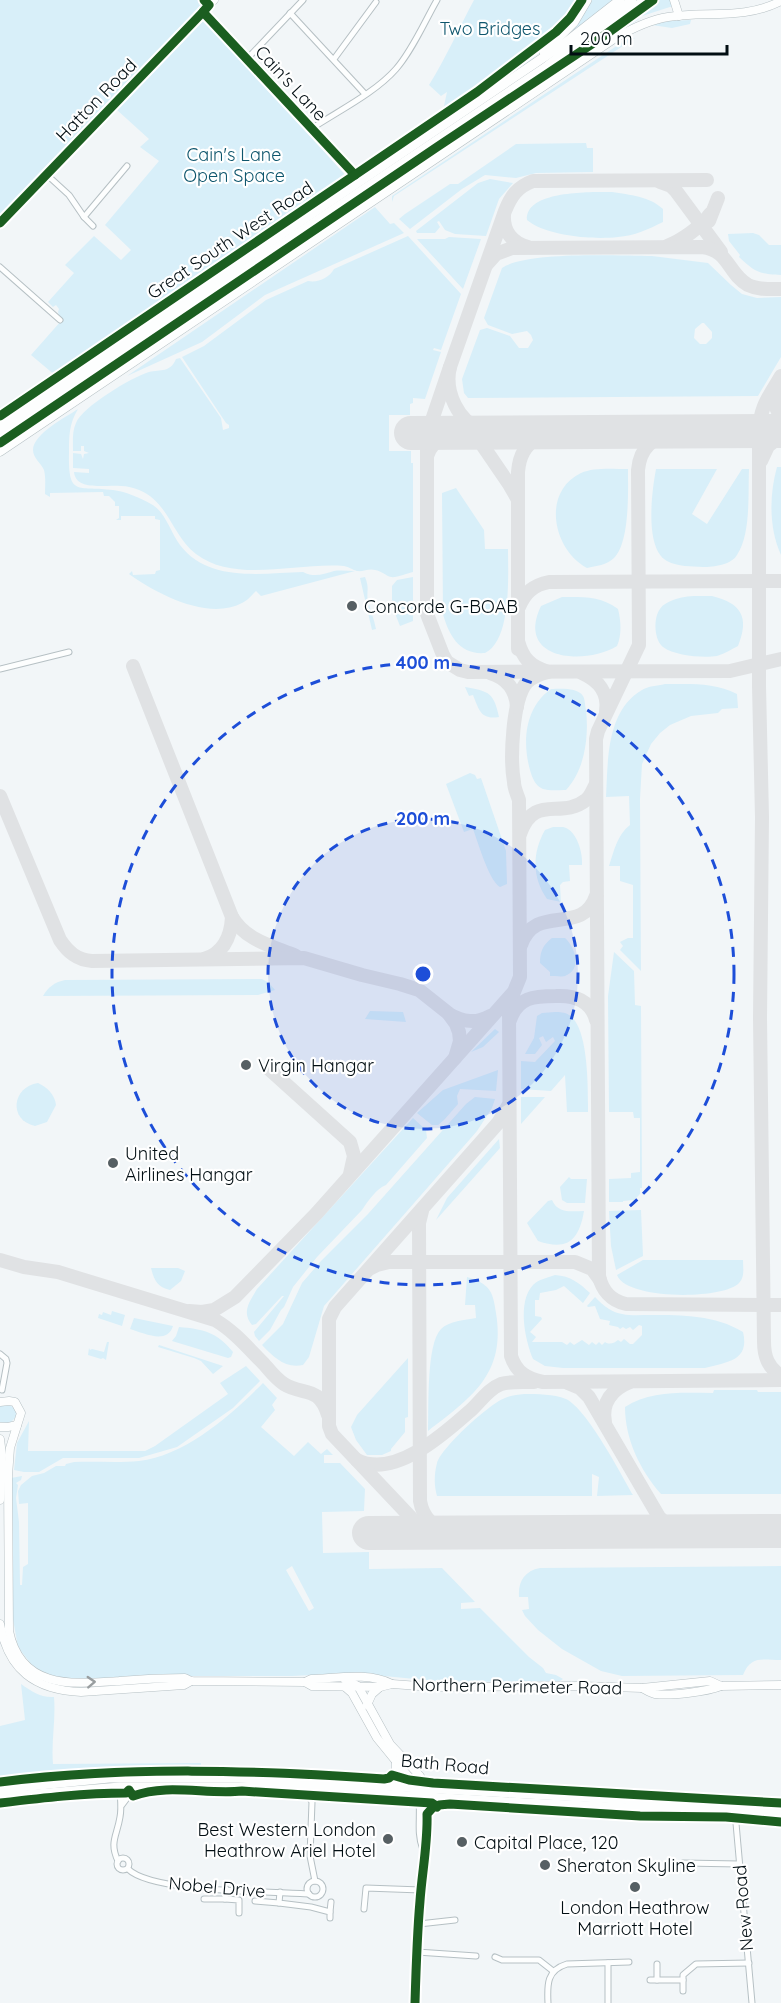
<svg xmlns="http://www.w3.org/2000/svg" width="781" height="2003" font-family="Quicksand,sans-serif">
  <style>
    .green { fill: #d8eff9; fill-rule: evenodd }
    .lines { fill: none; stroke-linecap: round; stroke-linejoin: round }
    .taxiway { stroke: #e0e2e4; stroke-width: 14 }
    .runway { stroke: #e0e2e4; stroke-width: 34 }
    .street-casing { stroke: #b6c0c4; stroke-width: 7 }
    .secondary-casing { stroke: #b6c0c4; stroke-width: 9 }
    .primary-casing { stroke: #b6c0c4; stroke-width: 10 }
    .highway-casing { stroke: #b6c0c4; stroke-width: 10 }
    .street { stroke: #fdfefe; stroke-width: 5 }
    .secondary { stroke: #fdfefe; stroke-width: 8 }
    .primary { stroke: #fdfefe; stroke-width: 8 }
    .highway { stroke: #fdfefe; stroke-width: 9 }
    .cycleway-casing { stroke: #fff; stroke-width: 13 }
    .cycleway { stroke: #1b5e20; stroke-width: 9 }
    .oneway { stroke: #999ea0 }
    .ring { fill: none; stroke: #1d4ed8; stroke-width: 3; stroke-dasharray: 10 8 }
    .poi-dot { fill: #565f63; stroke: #fff; stroke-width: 2 }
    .labels { text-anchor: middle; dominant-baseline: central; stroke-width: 4.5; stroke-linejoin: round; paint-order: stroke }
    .park-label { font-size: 18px; fill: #0e566d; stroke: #fff }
    .street-label { font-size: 18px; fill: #020e13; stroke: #fff }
    .poi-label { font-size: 18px; fill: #020e13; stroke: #fff; text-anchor: start }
    .centre { fill: #1d4ed8; stroke: #fff; stroke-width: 3 }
    .ring-label { font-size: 18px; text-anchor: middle; font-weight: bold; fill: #1d4ed8; stroke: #fff; stroke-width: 4.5; stroke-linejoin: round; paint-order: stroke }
  </style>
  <rect width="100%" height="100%" fill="#f2f6f8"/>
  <g class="green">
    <path d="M0 0H202L203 3 0 217Z"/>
    <path d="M474 0H581L555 32 442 115 447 92 441 96 429 85C446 58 459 28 474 0Z"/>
    <path d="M585 0C582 37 400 153 361 179L359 176C412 140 465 105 515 67 541 46 567 29 585 0Z"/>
    <path d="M592 0H618L573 32 572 29Z"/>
    <path d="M659 0H673V6L642 16 641 14Z"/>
    <path d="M638 17 639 19 378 195 372 188 533 81 551 73Z"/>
    <path d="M691 20 690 24 672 28 652 25 667 21Z"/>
    <path d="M201 21H206L347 177 56 376 31 355 61 321 58 312 59 309 56 305 53 307 48 302 74 273 65 265 94 236 121 260 131 250 105 225 159 161 140 147 149 139 117 110Z"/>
    <path d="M630 37 635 38 394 196 392 202V196Z"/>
    <path d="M586 143 587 148H593V172L536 173 516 178 485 175 462 189 410 229 399 219 405 214 450 184H458L516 144Z"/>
    <path d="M490 179 513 183 499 199 486 236 455 234 445 230 439 221 437 222 440 227 435 233H417L416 231 478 183Z"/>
    <path d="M366 190 370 198 0 447V439Z"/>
    <path d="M612 192C630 195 649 196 663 209V222C649 229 634 236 618 237 593 240 546 236 527 220 525 190 592 192 612 192Z"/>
    <path d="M375 207 390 224 394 223 404 233 265 295 202 342 127 376Z"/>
    <path d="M753 233 759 235 769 245H781V275C759 274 755 272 739 257L740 255 729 241 728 234Z"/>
    <path d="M408 236 461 294 441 350 434 348 433 350 441 352 425 399 413 398V403L410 404V415H389V451H411V463H413V572C408 573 396 578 391 577 386 576 382 571 375 570 369 568 363 572 357 571 353 570 349 567 344 566 298 562 235 584 196 554 172 536 169 502 139 490 134 488 127 486 121 486 107 484 76 492 74 472L89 473V469L73 468V453L81 454 83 459 84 454 89 453 84 451V446H81V451H73C73 442 72 431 76 423 82 407 132 377 149 372 161 369 170 373 176 359L180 358 221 418 223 430 229 428V425L226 423 182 357 204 346 266 300 308 281C318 283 329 278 334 269Z"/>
    <path d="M449 237 481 239 463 289 417 239H445Z"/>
    <path d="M652 256 708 263 731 285 742 294 757 298 781 297V357L758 396 468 398 464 393 462 379 480 330 487 328 510 336 519 348H528L533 340 531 335 527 331 512 334 488 325 484 318 502 268C527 251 619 256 652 256ZM702 323H704L712 332V338L706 344H700L694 338 695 329Z"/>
    <path d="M78 409C69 424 69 436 69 453 68 498 78 485 113 490 124 491 141 498 151 504 166 512 170 532 180 545 209 583 262 573 303 572 315 578 323 574 334 571 340 570 348 571 355 571L261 596 256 591C252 595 247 601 242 603 208 621 157 594 129 574L132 571 133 575 155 574 156 571 160 570V520L155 519V516H121V520H116L119 518V506H115V502L109 496H104L103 492 50 493V497L45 494C45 486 46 478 44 470 41 463 33 458 33 450 33 434 66 417 78 409Z"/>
    <path d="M777 467H781V555C769 529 769 495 777 467Z"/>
    <path d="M628 469C628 491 630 542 614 558 607 565 596 566 587 568 553 550 541 492 581 473 594 467 613 469 628 469Z"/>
    <path d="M656 469H717L692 514 707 524 742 469H749C748 494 751 534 737 555 731 565 714 567 703 567 691 566 678 567 667 561 644 549 652 490 656 469Z"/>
    <path d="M456 488 484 530 485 549H508C508 574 512 640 485 653 460 655 449 636 443 614L442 493Z"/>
    <path d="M365 577C370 589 366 592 368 601 370 609 374 619 376 629L372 630 360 578Z"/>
    <path d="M413 577V621L400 626 392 606V586L397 580Z"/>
    <path d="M712 596C741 603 750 617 738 646 732 649 724 654 717 656 703 658 675 656 663 647 654 640 653 618 660 609 663 604 670 601 676 599 687 595 700 596 712 596Z"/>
    <path d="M562 597C584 597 601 596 618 609 621 621 622 635 617 646 584 666 515 660 541 606Z"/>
    <path d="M665 684C690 684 714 682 737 694L738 708 722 709 718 713 691 716 670 725 660 733 651 744 642 764 640 799 641 971 620 950 623 946 620 942 628 938H633V885L620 881V866H609C614 851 617 835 630 825L629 796 606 797C608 761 606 711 642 690 648 686 657 686 665 684Z"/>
    <path d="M465 687C489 691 494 693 499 717 481 720 479 710 473 695L469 696Z"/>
    <path d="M551 689C560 689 577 687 583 696 585 699 585 706 586 710 589 736 585 770 566 790 559 790 549 791 543 789 535 786 532 777 530 770 522 742 525 707 551 689Z"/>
    <path d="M470 773 475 775 477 779 481 778 506 851 507 884 500 887C489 881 478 842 473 829L464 832 446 784Z"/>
    <path d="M553 827C556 827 560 827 563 827 577 830 583 853 582 865H569L570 881 563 882 560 885 561 902 547 899C532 877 532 853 545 830Z"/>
    <path d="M552 938H565C575 947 583 969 565 976 562 977 554 976 550 976V972L540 963C540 951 543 945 552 938Z"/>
    <path d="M614 952 634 971 635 1005 641 1006 642 1188H640V1194L634 1200 623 1201V1202H609V1179L631 1178V1173L640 1172V1118H634L633 1112H609L608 996Z"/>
    <path d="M262 979 269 983 275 990 258 995 43 996C48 987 55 982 65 980Z"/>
    <path d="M370 1011 403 1012 406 1022 365 1019Z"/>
    <path d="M555 1012C559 1012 565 1012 569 1015 589 1027 588 1090 588 1112H567L565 1075 551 1091 521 1089V1061L535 1062 555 1041 553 1037 546 1042 543 1036 539 1038 542 1045 535 1054H525L534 1038 537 1016 542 1013Z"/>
    <path d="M495 1029 499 1032 483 1047 471 1052Z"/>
    <path d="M498 1070 496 1091 460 1089 457 1096 458 1104 444 1120 438 1125H432L417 1113 443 1090Z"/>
    <path d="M38 1083C47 1087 55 1095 56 1105L47 1122 35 1126C8 1120 12 1087 38 1083Z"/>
    <path d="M475 1097 495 1099 492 1108 477 1131 324 1306 309 1357 303 1365C285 1369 274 1357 262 1345L283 1324 302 1283 321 1261 368 1214 466 1104Z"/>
    <path d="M521 1097H545L521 1124Z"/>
    <path d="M413 1118 426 1130 427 1138 386 1185C376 1189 368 1201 362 1210L317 1257 293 1287 284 1307 281 1310 270 1330 259 1341 255 1336 254 1332 284 1296H282L256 1324 252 1325C241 1312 250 1301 257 1289Z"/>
    <path d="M499 1139 500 1148 436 1220 447 1198Z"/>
    <path d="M569 1177 571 1179H587L585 1203H567L562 1200 560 1187Z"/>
    <path d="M552 1200C558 1214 571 1211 584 1211 579 1241 567 1251 538 1241L527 1223 548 1201Z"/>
    <path d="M641 1210 643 1256 616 1270 611 1246 609 1211Z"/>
    <path d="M643 1260H743C743 1268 745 1277 739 1283 723 1300 626 1300 617 1275Z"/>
    <path d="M151 1268H178L185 1271 181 1281 170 1290C157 1287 154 1280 151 1268Z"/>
    <path d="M555 1275C571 1276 579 1283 590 1293L583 1303 564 1286 556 1290 540 1293 539 1300H535V1316L541 1317 542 1319 530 1332 536 1337 532 1342H562L567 1345 570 1342 574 1345 582 1340 589 1345 592 1342 596 1345 599 1342 602 1345 605 1342C609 1345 615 1343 618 1340L621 1342 624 1339 630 1344H633L642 1335V1326L639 1325 633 1330 630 1327 626 1329 623 1327 620 1329 618 1327 609 1325 610 1321 600 1319 595 1306 588 1307 587 1306 595 1297C599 1301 604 1306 609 1309 621 1317 637 1315 651 1315 683 1315 715 1315 743 1332 750 1361 727 1362 705 1368H563L545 1366 533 1359C525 1340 517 1302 533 1285 539 1279 547 1278 555 1275Z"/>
    <path d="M467 1277C489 1284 493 1290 496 1313 506 1374 472 1397 428 1431 429 1409 426 1344 441 1329 449 1321 465 1320 476 1318L475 1305H465Z"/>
    <path d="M112 1311 125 1315 122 1326 98 1318 99 1314 102 1315 103 1312 111 1315Z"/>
    <path d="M134 1318 173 1326C167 1345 144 1333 130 1329Z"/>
    <path d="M179 1327C203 1329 217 1332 233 1352L231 1357 228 1358 172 1341 176 1336Z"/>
    <path d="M107 1342H109L106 1360 103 1358 101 1359 88 1355 89 1348 90 1350 92 1349 104 1352Z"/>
    <path d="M159 1345 223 1366 213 1374 201 1361 194 1358 158 1347Z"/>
    <path d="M408 1358V1417L405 1418V1432L391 1449V1451L382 1455H367L356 1440 351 1427 357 1415Z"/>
    <path d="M246 1366 260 1381 233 1408 177 1447 139 1458H63L39 1472H24L14 1470 17 1443 29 1421 28 1451H145L155 1446 228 1394 220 1383Z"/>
    <path d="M263 1383 277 1398 272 1405 275 1410 261 1427 294 1456 308 1442 321 1454 327 1449 333 1455H324V1463H340L365 1489 364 1511 322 1512 323 1553 369 1552V1569L442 1568 475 1602 461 1603V1609L480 1608 529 1657 543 1668 546 1673 556 1675 563 1679 560 1681 447 1682 352 1673 292 1676H139L90 1679 54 1677 41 1672 31 1664 18 1647 11 1608V1478L22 1476 21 1480 16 1483 18 1485 16 1498 19 1522 20 1585H22L23 1567 28 1564V1503L19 1504 18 1491 21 1485 32 1476 44 1473 56 1466H65L66 1464 74 1462C95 1461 118 1463 139 1461 186 1455 230 1416 263 1383ZM292 1566 314 1608 309 1611 286 1570Z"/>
    <path d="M714 1390H757L758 1392H781V1494H661C640 1470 625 1439 625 1407 651 1390 683 1393 713 1393Z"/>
    <path d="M524 1394C538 1394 553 1394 566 1399 587 1409 621 1474 633 1495L597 1496 599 1477 592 1474V1496H437C434 1486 434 1474 437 1463 442 1447 489 1404 505 1398 511 1395 518 1395 524 1394Z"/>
    <path d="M9 1404 16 1410V1417L10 1423 0 1422V1406Z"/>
    <path d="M781 1566V1660C762 1660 751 1655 743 1675L622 1676 601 1671 562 1649 538 1630 525 1616 522 1610 529 1609 528 1597H519C518 1582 524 1571 540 1568Z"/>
    <path d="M21 1684C31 1691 41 1698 54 1697 56 1720 51 1742 53 1764L201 1763V1768L132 1769 53 1773V1775L0 1781V1726L25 1720Z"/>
  </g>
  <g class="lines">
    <g class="taxiway">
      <path d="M660 182 671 186 676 191 721 252"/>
      <path d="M504 215C503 231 512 243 528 247"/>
      <path d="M709 221 718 198"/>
      <path d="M667 246C681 241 701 227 710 214"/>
      <path d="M487 264 496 254 512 248 702 247C729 250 728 274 748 285 758 290 770 289 781 289"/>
      <path d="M450 367 432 420 427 444V614L443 655 447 662 460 670 468 672 730 671 781 659"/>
      <path d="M781 376C769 397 760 406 759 431V686L762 817 760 1018 764 1341C764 1357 768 1367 781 1376"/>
      <path d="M775 389 774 403 781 418"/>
      <path d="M468 424 509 484 517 498"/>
      <path d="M525 432C512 432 494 435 482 430 458 422 444 391 450 367L505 211C511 196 517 187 533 181L707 180"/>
      <path d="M673 432C653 438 640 447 638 470L639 645 598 731 596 739 599 1276C602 1290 611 1301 626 1304L781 1305"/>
      <path d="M427 456C435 431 460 434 481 433"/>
      <path d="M761 461 768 446 781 436"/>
      <path d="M519 607C525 592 534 585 549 582L781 581"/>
      <path d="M518 641C523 659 530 666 548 672 540 674 533 677 527 682 512 699 510 760 514 782 514 788 517 794 519 800L520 977 511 999 509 1011 511 1356C516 1372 527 1379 543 1382L781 1380"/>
      <path d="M518 649V472C521 432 552 433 583 432"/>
      <path d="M133 666 232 917C245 940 272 946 296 956"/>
      <path d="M490 673C507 678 516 690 517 707"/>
      <path d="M582 673C598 680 609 693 606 711"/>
      <path d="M0 796 60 940C68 952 77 960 92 961L304 958 362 975 400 984 419 990 448 1013 456 1024 459 1032 460 1041 455 1058"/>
      <path d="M520 834C534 793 561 820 586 800 591 796 593 789 596 784"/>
      <path d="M521 945C536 902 582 937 596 896"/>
      <path d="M204 959C224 953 231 936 232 917"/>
      <path d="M449 1014C463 1022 476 1024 490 1016"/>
      <path d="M510 1020C518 997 534 996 556 996 574 995 591 1000 596 1020"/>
      <path d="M268 1068 350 1142 354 1156 350 1174"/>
      <path d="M422 1211 419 1223 420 1501C423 1518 433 1527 449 1532"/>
      <path d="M0 1260 24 1267 58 1272 215 1320C234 1331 248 1348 264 1364 270 1371 276 1379 284 1384 303 1396 319 1385 328 1415"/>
      <path d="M371 1268 377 1265 389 1262H575L592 1269 600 1280"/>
      <path d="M189 1311 202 1312 214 1310 235 1297 316 1214 512 994"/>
      <path d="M568 1383 580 1388 589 1397 659 1517 667 1525 683 1531"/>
      <path d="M605 1422C601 1403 612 1389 630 1382"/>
      <path d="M357 1460C394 1479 443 1435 470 1411 480 1402 488 1389 501 1384 511 1381 524 1382 534 1382"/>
      <path d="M436 1532 425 1529 418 1525 332 1434 329 1426V1319L335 1307 498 1123 508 1106"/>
    </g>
    <g class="runway">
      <path d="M411 433 781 431"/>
      <path d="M369 1533 781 1531"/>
    </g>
    <defs>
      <g id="street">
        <path d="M203 12 352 172"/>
        <path d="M290 13 365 94"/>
        <path d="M334 59 376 2"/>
        <path d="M246 60 303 0"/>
        <path d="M311 129C338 111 375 93 396 69 412 51 425 21 437 0"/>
        <path d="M46 174 69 195 84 217 93 226"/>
        <path d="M84 217 127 166"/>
        <path d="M0 267 60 320"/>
        <path d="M0 669 69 652"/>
        <path d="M0 1354 6 1359 7 1363 2 1390"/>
        <path d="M304 1789 312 1802 310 1856 315 1881"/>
        <path d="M122 1805 131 1793 142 1788"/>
        <path d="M735 1812 752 2003"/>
        <circle cx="123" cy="1864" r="6"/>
        <path d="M118 1861C109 1842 117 1836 120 1817 122 1807 120 1797 120 1787"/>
        <path d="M683 1863 739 1864"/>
        <path d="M128 1869C152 1893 271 1891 309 1894"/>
        <circle cx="315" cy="1889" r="8"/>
        <path d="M226 1889 225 1899 239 1900V1913"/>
        <path d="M280 1892 279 1903 311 1907 330 1912V1918"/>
        <path d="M204 1899H225"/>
        <path d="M255 1901 279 1903"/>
        <path d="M364 1909 366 1888 421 1890"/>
        <path d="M330 1912 331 1902"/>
        <path d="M419 1924 455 1920"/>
        <path d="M417 1952 476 1956"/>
        <path d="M495 1957 502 1960H539L553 1971"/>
        <path d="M608 1963V2003"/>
        <path d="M650 1980H683"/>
        <path d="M657 1980V1964"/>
        <path d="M683 1991V1975L696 1964 749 1963"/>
        <path d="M548 2003C547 1984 547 1970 567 1964L629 1962"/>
      </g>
      <g id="secondary">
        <path d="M674 0 679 16"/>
        <path d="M0 223 214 0"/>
        <path d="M0 452 617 37C633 28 649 20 668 17 707 11 744 20 781 1"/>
        <path d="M0 1402 9 1401 15 1402 21 1413 10 1448 8 1476 9 1631C21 1690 73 1684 119 1681 141 1679 163 1678 185 1678L191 1681 305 1682 312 1686 380 1687 392 1684 433 1687 581 1686 642 1688 710 1681 721 1686 781 1685"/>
        <path d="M0 1427H8L17 1425"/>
        <path d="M0 1439 2 1455 0 1500"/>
        <path d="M0 1624C8 1670 35 1690 81 1692L184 1685 191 1681"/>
        <path d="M343 1678 358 1686 390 1744 420 1776 426 1788"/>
        <path d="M305 1682 311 1679C338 1678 369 1672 392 1684"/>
        <path d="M344 1686 352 1693 377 1738 417 1787"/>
        <path d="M642 1688C646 1690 650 1693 655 1694 670 1696 706 1692 721 1686"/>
        <path d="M367 1705 372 1694 380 1687"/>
        <path d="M386 1785 396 1776V1761"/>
      </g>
      <g id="primary">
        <path d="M419 1792C424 1811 417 1830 424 1848"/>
        <path d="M415 2003C416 1969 417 1935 420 1901 422 1865 431 1828 426 1791"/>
      </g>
      <g id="highway">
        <path d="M601 32 645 0"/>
        <path d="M544 52 574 22 587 0"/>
        <path d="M0 424 565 43 620 0"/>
        <path d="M0 433 546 67 632 0"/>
        <path d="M0 1789 109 1778H239L781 1808"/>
        <path d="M0 1797 120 1787H262L527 1803 781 1815"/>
      </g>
    </defs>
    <use href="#street" class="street-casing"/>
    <use href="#secondary" class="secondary-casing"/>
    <use href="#primary" class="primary-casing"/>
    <use href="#highway" class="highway-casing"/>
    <use href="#street" class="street"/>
    <use href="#secondary" class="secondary"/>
    <use href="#primary" class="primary"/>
    <use href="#highway" class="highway"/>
    <defs>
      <g id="cycleway">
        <path d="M203 12 355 175"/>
        <path d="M0 223 203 12 209 5 204 0"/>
        <path d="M0 416 477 92 556 32 570 18 582 0"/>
        <path d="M0 443 437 147 598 40 653 0"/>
        <path d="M0 1782C128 1766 255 1770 384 1779L389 1778 392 1775 409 1780 433 1783 781 1803"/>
        <path d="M0 1803C42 1798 84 1793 126 1793L129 1790 133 1796C168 1783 207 1795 242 1791L432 1803 437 1807 439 1805 450 1804 640 1816 726 1817 781 1822"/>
        <path d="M415 2003C416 1969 417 1935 420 1901 422 1872 428 1843 427 1814L435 1805"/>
      </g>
    </defs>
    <use href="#cycleway" class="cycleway-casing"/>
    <use href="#cycleway" class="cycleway"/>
  </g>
  <defs><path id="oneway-chevron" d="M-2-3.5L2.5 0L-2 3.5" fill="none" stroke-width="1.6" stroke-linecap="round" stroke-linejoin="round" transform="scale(1.5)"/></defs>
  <use class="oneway" href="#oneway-chevron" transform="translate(91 1682) rotate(-3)"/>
  <circle cx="423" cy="974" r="155" fill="#1d4ed8" fill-opacity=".12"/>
  <g class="ring">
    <circle cx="423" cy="974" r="155"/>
    <circle cx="423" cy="974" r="311"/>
  </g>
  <g class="poi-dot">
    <circle cx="352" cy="606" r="6"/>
    <circle cx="246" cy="1065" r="6"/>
    <circle cx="113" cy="1163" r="6"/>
    <circle cx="388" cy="1839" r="6"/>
    <circle cx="462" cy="1842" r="6"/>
    <circle cx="545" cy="1865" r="6"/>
    <circle cx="635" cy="1887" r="6"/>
  </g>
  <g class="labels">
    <g class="park-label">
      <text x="490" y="28">Two Bridges</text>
      <text x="234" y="154">Cain's Lane<tspan x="234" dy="21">Open Space</tspan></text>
    </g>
    <g class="street-label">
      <text transform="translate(291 83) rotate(47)">Cain's Lane</text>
      <text transform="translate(96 100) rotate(-46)">Hatton Road</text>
      <text transform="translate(230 240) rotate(-34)">Great South West Road</text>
      <text transform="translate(517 1686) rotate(1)">Northern Perimeter Road</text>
      <text transform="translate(445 1764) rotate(5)">Bath Road</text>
      <text transform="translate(217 1887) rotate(5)">Nobel Drive</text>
      <text transform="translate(743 1908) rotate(-95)">New Road</text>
    </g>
    <g class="poi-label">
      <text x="364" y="606">Concorde G-BOAB</text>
      <text x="258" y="1065">Virgin Hangar</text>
      <text x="125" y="1153">United<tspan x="125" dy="21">Airlines Hangar</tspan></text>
      <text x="376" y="1829" text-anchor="end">Best Western London<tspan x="376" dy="21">Heathrow Ariel Hotel</tspan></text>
      <text x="474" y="1842">Capital Place, 120</text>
      <text x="557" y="1865">Sheraton Skyline</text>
      <text x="635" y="1907" text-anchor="middle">London Heathrow<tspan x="635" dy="21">Marriott Hotel</tspan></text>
    </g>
  </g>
  <circle cx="423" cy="974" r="9" class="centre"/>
  <g class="ring-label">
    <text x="423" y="669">400 m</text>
    <text x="423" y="825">200 m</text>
  </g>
  <path d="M571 45v9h156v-9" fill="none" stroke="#020e13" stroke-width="3"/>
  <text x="580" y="45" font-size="18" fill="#020e13" stroke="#ffffff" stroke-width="4.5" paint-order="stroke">200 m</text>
</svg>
